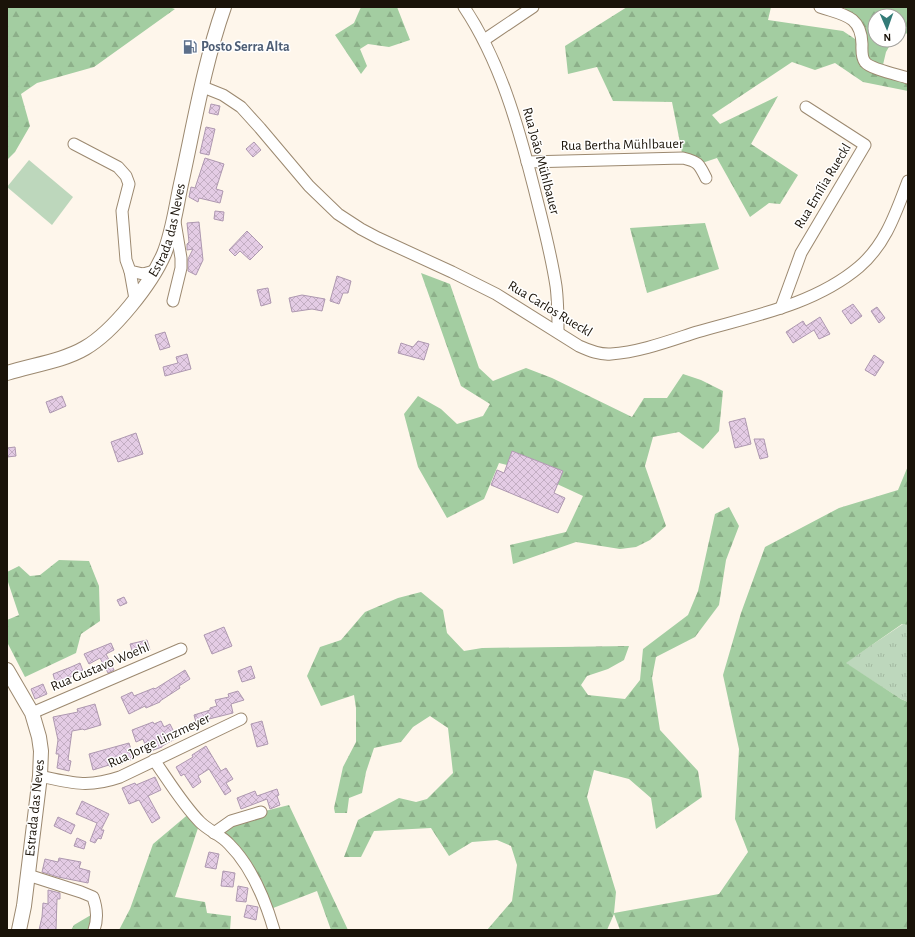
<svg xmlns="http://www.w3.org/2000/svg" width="915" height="937" font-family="'Alegreya Sans',sans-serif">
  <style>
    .grass { fill: url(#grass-tufts) }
    .forest { fill: url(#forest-firs) }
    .garden { fill: #bdd7bc }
    .building { fill: url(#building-cross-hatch); stroke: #ae98b0 }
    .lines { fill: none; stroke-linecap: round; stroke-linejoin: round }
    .minor-casing { stroke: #9c8970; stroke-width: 13 }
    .major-casing { stroke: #9c8970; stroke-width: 16 }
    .minor { stroke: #fff; stroke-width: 11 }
    .major { stroke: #fff; stroke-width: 14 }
    .labels { text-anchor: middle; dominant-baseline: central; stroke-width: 3; stroke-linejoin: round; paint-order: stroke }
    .service-label { font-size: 14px; font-weight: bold; fill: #4e5e75; stroke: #fff; text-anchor: start }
    .street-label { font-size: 14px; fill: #1a1309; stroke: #fff }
  </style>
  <defs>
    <pattern id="grass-tufts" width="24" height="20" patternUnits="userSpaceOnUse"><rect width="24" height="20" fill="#bdd7bc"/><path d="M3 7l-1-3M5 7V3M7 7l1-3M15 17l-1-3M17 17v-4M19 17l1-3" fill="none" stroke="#a2b8a0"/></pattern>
    <pattern id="forest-firs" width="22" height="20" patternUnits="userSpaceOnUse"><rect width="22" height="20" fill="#a3cda1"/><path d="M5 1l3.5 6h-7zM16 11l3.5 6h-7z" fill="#8caf89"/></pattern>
    <pattern id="building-cross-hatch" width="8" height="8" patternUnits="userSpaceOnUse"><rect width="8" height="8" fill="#e4cce5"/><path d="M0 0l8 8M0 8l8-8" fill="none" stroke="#c3aec3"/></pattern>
  </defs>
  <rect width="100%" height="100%" fill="#fef6eb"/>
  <path class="grass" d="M903 624 908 625V702L901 699 845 663Z"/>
  <g class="forest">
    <path d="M7 7H169L175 9 94 67 37 83 21 94 30 126 15 152 7 160Z"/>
    <path d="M361 7H397L410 40 389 47 368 44 360 49 367 66 361 74 335 35 354 23Z"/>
    <path d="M627 7H771L768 20 843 31 861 43V35L843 15 845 7H908V33L899 36V16H875V40H893L886 52 882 69 908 78V91L863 82 835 63 815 70 792 62 712 115 720 124 778 96 751 144 798 175 780 204 769 203 750 217 717 158 699 164 683 158 672 102 613 101 597 67 568 74 565 46Z"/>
    <path d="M705 223 719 269 647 293 630 228Z"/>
    <path d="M421 273 450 284 479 368 493 381 526 368 552 378 632 417 644 398H667L683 374 701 380 723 391 719 431 703 449 679 432 653 437 645 466 666 526 650 540 636 547 620 549 576 542 513 564 510 545 566 532 583 496 557 484 563 471 512 451 507 465 499 463 484 499 447 518 418 467 404 414 418 396 441 409 457 424 483 416 490 404 461 386Z"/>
    <path d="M908 466V625L902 624 846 663 901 699 908 702V930H620L614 914 607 930H487L512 901 517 865 511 846 497 840 472 842 449 856 431 828 374 831 361 857H344L358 820 399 798 416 802 427 799 453 773 448 728 430 716 413 727 401 742 374 748 366 772 362 793 349 798 347 813H335L334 808 343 767 356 742V708L354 695 321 706 307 676 320 647 341 640 365 612 398 598 421 592 443 610 447 633 464 651 482 648 629 646 624 660 608 669 587 676 581 685 588 695 625 699 640 680 643 649 688 615 698 591 715 514 729 507 739 526 726 560 719 605 695 637 656 657 652 678 660 730 698 771 702 797 656 829 651 798 629 779 594 770 587 797 616 892 614 913 719 894 748 852 735 819 739 749 723 675 741 613 765 547 839 508 898 490Z"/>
    <path d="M59 560 89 561 99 586 100 621 81 634 76 653 25 677 7 642V620L19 615 7 579V572L19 566 30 576 40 575Z"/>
    <path d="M289 805 348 930H331L317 891 268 910 256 884 214 833 257 813Z"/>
    <path d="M191 812 200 822 175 897 205 902 207 913 231 916 230 930H119L130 909 153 844Z"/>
    <path d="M96 912 94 930H71L74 925Z"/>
  </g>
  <path class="garden" d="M29 160 73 197 52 225 7 187Z"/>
  <g class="building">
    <path d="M211 104 220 106 218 115 209 113Z"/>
    <path d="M206 127 215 129 209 155 200 153Z"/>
    <path d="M254 142 261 150 253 157 246 149Z"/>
    <path d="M205 158 224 164 216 189 223 191 220 203 199 198 198 202 189 197 191 187 195 188Z"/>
    <path d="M215 211 224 212 223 221 214 219Z"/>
    <path d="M199 222 203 260 196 275 188 271V259L193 249 187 250V244L189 242 187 223Z"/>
    <path d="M247 231 263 247 250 260 240 251 235 256 229 250Z"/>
    <path d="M337 276 351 281 348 293H343L339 304 330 301Z"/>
    <path d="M268 288 271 303 261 306 257 290Z"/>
    <path d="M302 295 325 299 322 311 312 309 292 312 289 298Z"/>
    <path d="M853 304 862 316 851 324 842 311Z"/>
    <path d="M877 307 885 318 879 323 871 311Z"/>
    <path d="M820 317 830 334 819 339 814 330 793 343 786 332 803 321 806 326Z"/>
    <path d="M165 332 170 347 160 350 155 335Z"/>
    <path d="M418 341 429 344 424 360 398 353 401 343 413 347Z"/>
    <path d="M187 354 191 369 165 376 163 367 178 363 176 357Z"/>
    <path d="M874 355 884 362 875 376 865 370Z"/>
    <path d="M62 396 66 406 50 413 46 402Z"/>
    <path d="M745 418 751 444 735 448 729 422Z"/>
    <path d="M136 433 143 454 118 462 111 442Z"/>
    <path d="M754 439H764L768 457 760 459Z"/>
    <path d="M15 447 16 456 7 457V448Z"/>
    <path d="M512 451 563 471 554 493 565 498 558 513 491 485 497 470 504 473Z"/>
    <path d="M124 597 127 603 120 606 117 600Z"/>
    <path d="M224 627 232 646 212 654 204 635Z"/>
    <path d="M147 640 150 650 133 654 130 644Z"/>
    <path d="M111 643 114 650 106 654 114 670 108 673 100 658 89 664 84 654Z"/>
    <path d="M80 663 83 671 66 679 67 681 56 684 53 674 71 667Z"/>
    <path d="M251 666 255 678 242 682 238 671Z"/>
    <path d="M185 670 190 679 179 686 180 688 160 701V702L146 708 145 706 129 714 121 697 132 692 134 696 154 688 155 689Z"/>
    <path d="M43 684 47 694 35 699 31 689Z"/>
    <path d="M238 691 244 700 231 704 233 713 205 720V723L197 726 194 715 210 710V708L217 706 215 700 229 697 228 694Z"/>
    <path d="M95 704 101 725 84 730 83 729 72 731 68 760 71 761 69 771 57 768 59 754H56L58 740 53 717 78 712 77 709Z"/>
    <path d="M161 721 164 727 170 724 177 738 162 746V747L148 752 143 739 136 742 132 730 153 722 154 724Z"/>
    <path d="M262 721 268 744 257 747 251 724Z"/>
    <path d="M129 743 134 759 121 762 122 764 110 767 109 765 93 770 89 754Z"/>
    <path d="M206 746 221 771 226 768 233 779 226 783 231 791 225 795 209 769 198 776 201 782 193 788 184 774 181 776 176 767 193 757 192 755Z"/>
    <path d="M155 777 161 790 148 796 160 818 152 823 139 800 129 804 122 788 135 783 136 785Z"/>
    <path d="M277 789 279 795 277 796 280 805 270 809 267 799 241 809 237 798 255 791 257 796Z"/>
    <path d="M82 801 109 814 101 830H104L101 839 98 838 95 843 90 841 97 823 76 814Z"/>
    <path d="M58 817 75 825 71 834 54 826Z"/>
    <path d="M77 838 86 842 84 849 74 846Z"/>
    <path d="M209 852 219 854 216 869 205 867Z"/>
    <path d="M59 858 81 862 79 868 90 871 88 883 58 877 42 872 45 859 58 862Z"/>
    <path d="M223 871 235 873 233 887 221 886Z"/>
    <path d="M238 886 248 888 246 902 236 901Z"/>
    <path d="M48 890 60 893V899H57L56 930H39L42 917 43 903 48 904Z"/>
    <path d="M247 905 258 907 256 920 244 917Z"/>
  </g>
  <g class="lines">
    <defs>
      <g id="minor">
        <path d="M464 7C500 61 518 125 534 188 542 220 551 253 556 286 558 301 558 316 558 332"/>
        <path d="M820 7C843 15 861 15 862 44 862 49 861 57 865 62 870 69 899 75 908 78"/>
        <path d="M484 40 533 7"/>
        <path d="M203 87 223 95 241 107 260 128 309 186 338 214 361 229 378 238 452 272 496 294 579 346C590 351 600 355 611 354 640 352 669 341 697 332 752 316 814 305 859 267 886 244 896 212 908 181"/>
        <path d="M74 144 118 167 126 176 129 184 122 211 126 260 130 271 143 274 154 271"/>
        <path d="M527 162 683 158C699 162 699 164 706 178"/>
        <path d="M130 271 135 299"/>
        <path d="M173 301 181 268V258L175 222"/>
        <path d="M781 308 801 253 865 145 806 107"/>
        <path d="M32 713 181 649"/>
        <path d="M154 760C168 780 183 805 200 822 209 831 221 835 229 844 252 867 265 899 274 930"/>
        <path d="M40 776C72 783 88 788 120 777L241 719"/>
        <path d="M214 833 231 821 261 812"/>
        <path d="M28 875 81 892 93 897C97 908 98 919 94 930"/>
      </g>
      <g id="major">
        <path id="s1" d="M7 373C32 365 63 361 85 348 113 332 151 284 164 254 173 232 176 207 181 184 194 125 204 64 224 7"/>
        <path d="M7 670 32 713 39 737 41 751 40 776 24 906 19 930"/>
      </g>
    </defs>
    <use href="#minor" class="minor-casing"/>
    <use href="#major" class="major-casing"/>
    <use href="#minor" class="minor"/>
    <use href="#major" class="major"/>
  </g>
  <defs>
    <symbol id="fuel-bare" viewBox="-9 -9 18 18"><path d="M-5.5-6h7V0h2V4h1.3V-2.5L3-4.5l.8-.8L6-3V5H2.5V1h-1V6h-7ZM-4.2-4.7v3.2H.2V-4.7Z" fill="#5c6f8a" stroke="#fff" stroke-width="2.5" paint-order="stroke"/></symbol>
  </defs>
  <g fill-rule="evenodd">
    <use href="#fuel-bare" x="180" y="37" width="20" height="20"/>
  </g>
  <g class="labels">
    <g class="service-label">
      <text x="201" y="47">Posto Serra Alta</text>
    </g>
    <g class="street-label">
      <text transform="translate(622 145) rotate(-1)">Rua Bertha Mühlbauer</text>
      <text transform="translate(541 161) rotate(75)">Rua João Mühlbauer</text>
      <text transform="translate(823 186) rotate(-59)">Rua Emília Rueckl</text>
      <text stroke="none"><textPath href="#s1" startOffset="230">Estrada das Neves</textPath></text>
      <text transform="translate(550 309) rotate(31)">Rua Carlos Rueckl</text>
      <text transform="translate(100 667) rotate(-23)">Rua Gustavo Woehl</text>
      <text transform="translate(159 741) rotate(-25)">Rua Jorge Linzmeyer</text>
      <text transform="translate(35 808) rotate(-84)">Estrada das Neves</text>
    </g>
  </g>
  <rect width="915" height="937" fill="none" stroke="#1a1309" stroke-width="16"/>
  <g transform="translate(887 28) rotate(178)"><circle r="19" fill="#ffffff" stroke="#a3a19d"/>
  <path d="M0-3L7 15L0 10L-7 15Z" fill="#337b77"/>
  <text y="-6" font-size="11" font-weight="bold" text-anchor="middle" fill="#1a1309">N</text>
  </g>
</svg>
